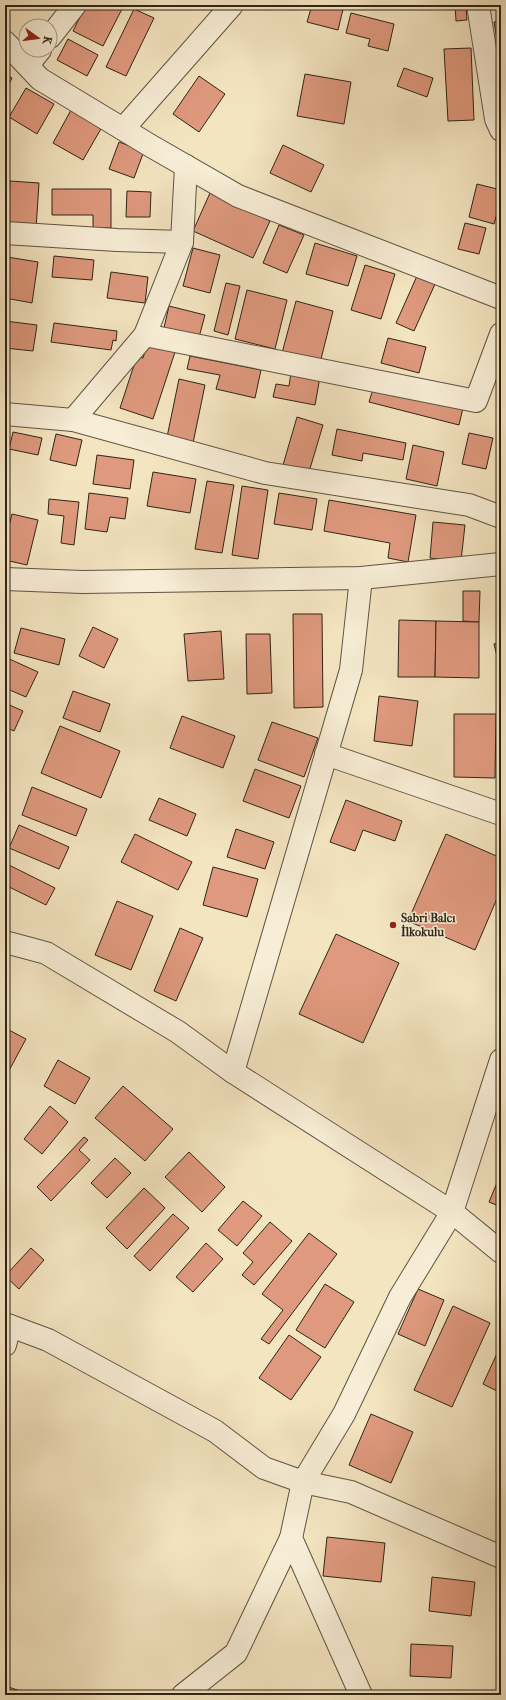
<svg xmlns="http://www.w3.org/2000/svg" width="506" height="1700" font-family="'IM FELL French Canon',serif">
  <style>
    .building { fill: #df997e; stroke: #2f2417 }
    .lines { fill: none; stroke-linecap: round; stroke-linejoin: round }
    .minor-casing { stroke: #605442; stroke-width: 24 }
    .minor { stroke: #f8eed7; stroke-width: 22 }
    .poi-dot { fill: #8f2418; stroke: #f8eed7; stroke-width: 1.5 }
    .labels { text-anchor: middle; dominant-baseline: central; stroke-width: 3; stroke-linejoin: round; paint-order: stroke }
    .poi-label { font-size: 12px; font-weight: bold; fill: #2f2417; stroke: #f8eed7; text-anchor: start }
  </style>
  <rect width="100%" height="100%" fill="#f4e5c1"/>
  <filter id="stains"><feTurbulence type="fractalNoise" baseFrequency=".005" numOctaves="4"/><feColorMatrix values="0 0 0 0 .2 0 0 0 0 .09 0 0 0 0 .02 0 0 0 .5 -.17"/></filter>
  <radialGradient id="worn" r=".72"><stop offset=".6" stop-color="#630" stop-opacity="0"/><stop offset="1" stop-color="#630" stop-opacity=".3"/></radialGradient>
  <g class="building">
    <path d="M86 5H114L122 9 103 46 73 31Z"/>
    <path d="M312 5H344L338 30 307 22Z"/>
    <path d="M455 5H466L467 20 456 21Z"/>
    <path d="M134 9 154 18 126 76 106 67Z"/>
    <path d="M351 13 394 24 388 51 368 46 370 39 346 33Z"/>
    <path d="M501 21V46H498L494 22Z"/>
    <path d="M68 39 98 55 87 76 57 60Z"/>
    <path d="M471 48 474 120 448 121 444 49Z"/>
    <path d="M499 54H501V76H497Z"/>
    <path d="M404 68 433 78 427 97 397 86Z"/>
    <path d="M5 74 12 78 5 92Z"/>
    <path d="M305 74 351 82 344 124 297 116Z"/>
    <path d="M199 76 225 94 199 132 173 114Z"/>
    <path d="M26 88 54 104 37 134 9 117Z"/>
    <path d="M71 110 102 127 83 160 53 143Z"/>
    <path d="M119 142 144 151 134 178 109 169Z"/>
    <path d="M283 145 324 165 311 192 270 173Z"/>
    <path d="M10 181 39 183 36 229 7 227Z"/>
    <path d="M477 184 501 190V198L494 224 469 217Z"/>
    <path d="M52 189H111V228H93V215H52Z"/>
    <path d="M127 191 151 192 150 217H126Z"/>
    <path d="M210 193 270 221 253 258 193 231Z"/>
    <path d="M465 223 486 228 479 254 458 249Z"/>
    <path d="M279 225 304 235 287 273 263 263Z"/>
    <path d="M315 243 357 256 348 286 306 274Z"/>
    <path d="M193 248 220 255 210 293 183 286Z"/>
    <path d="M54 256 94 260 92 280 52 277Z"/>
    <path d="M7 257 38 262 32 303 5 298V271Z"/>
    <path d="M365 265 395 274 381 319 351 310Z"/>
    <path d="M111 272 148 277 145 303 107 298Z"/>
    <path d="M417 276 435 284 414 331 396 323Z"/>
    <path d="M226 283 240 286 228 335 214 331Z"/>
    <path d="M247 290 287 300 275 349 235 339Z"/>
    <path d="M296 301 333 311 320 363 282 353Z"/>
    <path d="M169 306 205 315 198 341 163 332Z"/>
    <path d="M5 321 37 325 33 351 5 348Z"/>
    <path d="M54 323 117 331 116 341 113 340 111 350 51 342Z"/>
    <path d="M388 338 426 347 419 373 381 363Z"/>
    <path d="M148 342 175 352 153 419 120 408 137 356 143 358Z"/>
    <path d="M190 356 261 370 255 398 216 389 220 375 187 369Z"/>
    <path d="M291 372 320 377 315 405 273 397 276 384 289 386Z"/>
    <path d="M179 379 205 385 192 448 166 442Z"/>
    <path d="M374 386 463 408 459 425 369 402Z"/>
    <path d="M297 417 323 425 309 472 283 465Z"/>
    <path d="M337 429 406 443 403 460 363 453 362 461 332 455Z"/>
    <path d="M13 432 42 438 38 455 9 449Z"/>
    <path d="M469 433 493 438 486 469 462 464Z"/>
    <path d="M56 434 82 440 76 466 50 460Z"/>
    <path d="M413 445 444 452 437 486 406 479Z"/>
    <path d="M97 455 134 460 130 489 93 484Z"/>
    <path d="M153 472 196 479 190 513 147 506Z"/>
    <path d="M501 479V513L495 511Z"/>
    <path d="M207 481 234 485 222 553 195 549Z"/>
    <path d="M242 486 268 490 258 559 232 555Z"/>
    <path d="M89 493 128 498 125 519 110 517 107 532 85 529Z"/>
    <path d="M279 493 317 499 312 530 274 524Z"/>
    <path d="M49 499 79 502 74 545 61 543 64 516 48 514Z"/>
    <path d="M329 500 416 515 408 562 388 558 390 543 324 531Z"/>
    <path d="M12 514 38 520 27 565 5 560V542Z"/>
    <path d="M433 522 465 525 461 561 430 558Z"/>
    <path d="M463 591H480L479 622 463 621Z"/>
    <path d="M293 614H322L323 707 294 708Z"/>
    <path d="M399 620 436 621 435 677H398Z"/>
    <path d="M436 621 479 622V678L435 677Z"/>
    <path d="M93 627 118 639 104 668 79 656Z"/>
    <path d="M21 628 65 639 59 665 14 653Z"/>
    <path d="M221 631 224 679 188 681 184 634Z"/>
    <path d="M246 634H270L272 693 247 694Z"/>
    <path d="M501 642V673L494 644Z"/>
    <path d="M5 657 38 672 26 697 5 688Z"/>
    <path d="M73 691 110 704 100 732 63 718Z"/>
    <path d="M379 696 418 701 412 746 374 741Z"/>
    <path d="M5 703 23 711 14 731 5 727Z"/>
    <path d="M454 714H496L495 778 454 777Z"/>
    <path d="M182 716 235 736 223 768 170 748Z"/>
    <path d="M272 722 318 738 304 777 258 760Z"/>
    <path d="M60 726 120 751 101 798 41 773Z"/>
    <path d="M255 769 301 786 289 818 243 801Z"/>
    <path d="M32 787 87 809 76 836 22 815Z"/>
    <path d="M159 798 196 814 187 836 149 820Z"/>
    <path d="M346 800 402 821 395 841 363 830 355 851 330 842Z"/>
    <path d="M19 825 69 847 59 869 9 848Z"/>
    <path d="M236 829 274 842 265 869 227 857Z"/>
    <path d="M135 834 192 862 178 890 121 862Z"/>
    <path d="M446 834 501 858V889L475 950 408 921Z"/>
    <path d="M5 863 55 888 46 905 5 885Z"/>
    <path d="M213 867 258 879 247 917 203 905Z"/>
    <path d="M117 901 153 916 131 970 95 955Z"/>
    <path d="M180 928 203 938 176 1001 154 991Z"/>
    <path d="M336 934 399 963 363 1043 299 1014Z"/>
    <path d="M7 1029 26 1039 5 1078V1033Z"/>
    <path d="M58 1060 90 1078 75 1104 44 1086Z"/>
    <path d="M123 1086 173 1129 145 1161 95 1118Z"/>
    <path d="M50 1106 68 1122 42 1154 24 1139Z"/>
    <path d="M84 1137 88 1140 79 1150 90 1160 51 1201 37 1187Z"/>
    <path d="M189 1152 225 1187 202 1212 165 1177Z"/>
    <path d="M115 1158 131 1173 107 1198 91 1183Z"/>
    <path d="M501 1173V1207L489 1202Z"/>
    <path d="M144 1188 165 1208 127 1249 106 1228Z"/>
    <path d="M243 1201 262 1216 237 1246 218 1230Z"/>
    <path d="M173 1214 189 1228 150 1271 134 1256Z"/>
    <path d="M270 1222 292 1241 254 1285 242 1275 253 1262 243 1253Z"/>
    <path d="M309 1233 337 1254 269 1344 261 1339 283 1310 262 1294Z"/>
    <path d="M206 1243 223 1259 193 1292 176 1277Z"/>
    <path d="M31 1248 44 1260 19 1289 5 1276Z"/>
    <path d="M325 1284 354 1302 325 1348 296 1330Z"/>
    <path d="M418 1289 444 1300 425 1346 398 1334Z"/>
    <path d="M453 1306 490 1323 452 1407 414 1390Z"/>
    <path d="M289 1335 321 1357 291 1400 259 1378Z"/>
    <path d="M500 1347H501V1393L483 1384Z"/>
    <path d="M371 1414 413 1432 391 1483 349 1465Z"/>
    <path d="M327 1537 385 1543 381 1582 323 1576Z"/>
    <path d="M432 1577 475 1582 471 1616 429 1611Z"/>
    <path d="M411 1644 453 1646 451 1678 410 1676Z"/>
    <path d="M6 1686 31 1695H5Z"/>
  </g>
  <g class="lines">
    <defs>
      <g id="minor">
        <path d="M478 5 496 119 501 130"/>
        <path d="M50 37 75 5"/>
        <path d="M5 42 40 79 151 146 238 196 501 298"/>
        <path d="M28 65 40 50"/>
        <path d="M123 129 232 5"/>
        <path d="M5 233 117 240 182 242"/>
        <path d="M145 335 476 401 501 334"/>
        <path d="M5 414 73 420 145 335 182 242 186 166"/>
        <path d="M73 420 265 473 469 505 501 517"/>
        <path d="M5 579 82 582 361 578 501 564"/>
        <path d="M326 754 501 814"/>
        <path d="M5 942 46 953 178 1032 233 1072 452 1212 501 1252"/>
        <path d="M233 1072 351 670 361 578"/>
        <path d="M5 1324 48 1340 215 1431 264 1468 303 1482 351 1492 501 1557"/>
        <path d="M5 1345 10 1326"/>
        <path d="M183 1695 236 1653 291 1538"/>
        <path d="M361 1695 291 1538 303 1482 344 1414 400 1297 452 1212 501 1060"/>
      </g>
    </defs>
    <use href="#minor" class="minor-casing"/>
    <use href="#minor" class="minor"/>
  </g>
  <circle class="poi-dot" cx="393" cy="925" r="4"/>
  <g class="labels">
    <g class="poi-label">
      <text x="401" y="918">Sabri Balcı<tspan x="401" dy="14">İlkokulu</tspan></text>
    </g>
  </g>
  <rect width="506" height="1700" fill="none" stroke="#f4e5c1" stroke-width="20"/>
  <rect x="6" y="6" width="494" height="1688" fill="none" stroke="#2f2417" stroke-width="2"/>
  <rect x="10" y="10" width="486" height="1680" fill="none" stroke="#2f2417"/>
  <g transform="translate(38 38) rotate(104)"><circle r="19" fill="#f8eed7" stroke="#a89d8a"/>
  <path d="M0-3L7 15L0 10L-7 15Z" fill="#8f2418"/>
  <text y="-6" font-size="11" font-weight="bold" text-anchor="middle" fill="#2f2417">K</text>
  </g>
  <rect width="100%" height="100%" filter="url(#stains)"/>
  <rect width="100%" height="100%" fill="url(#worn)"/>
</svg>
